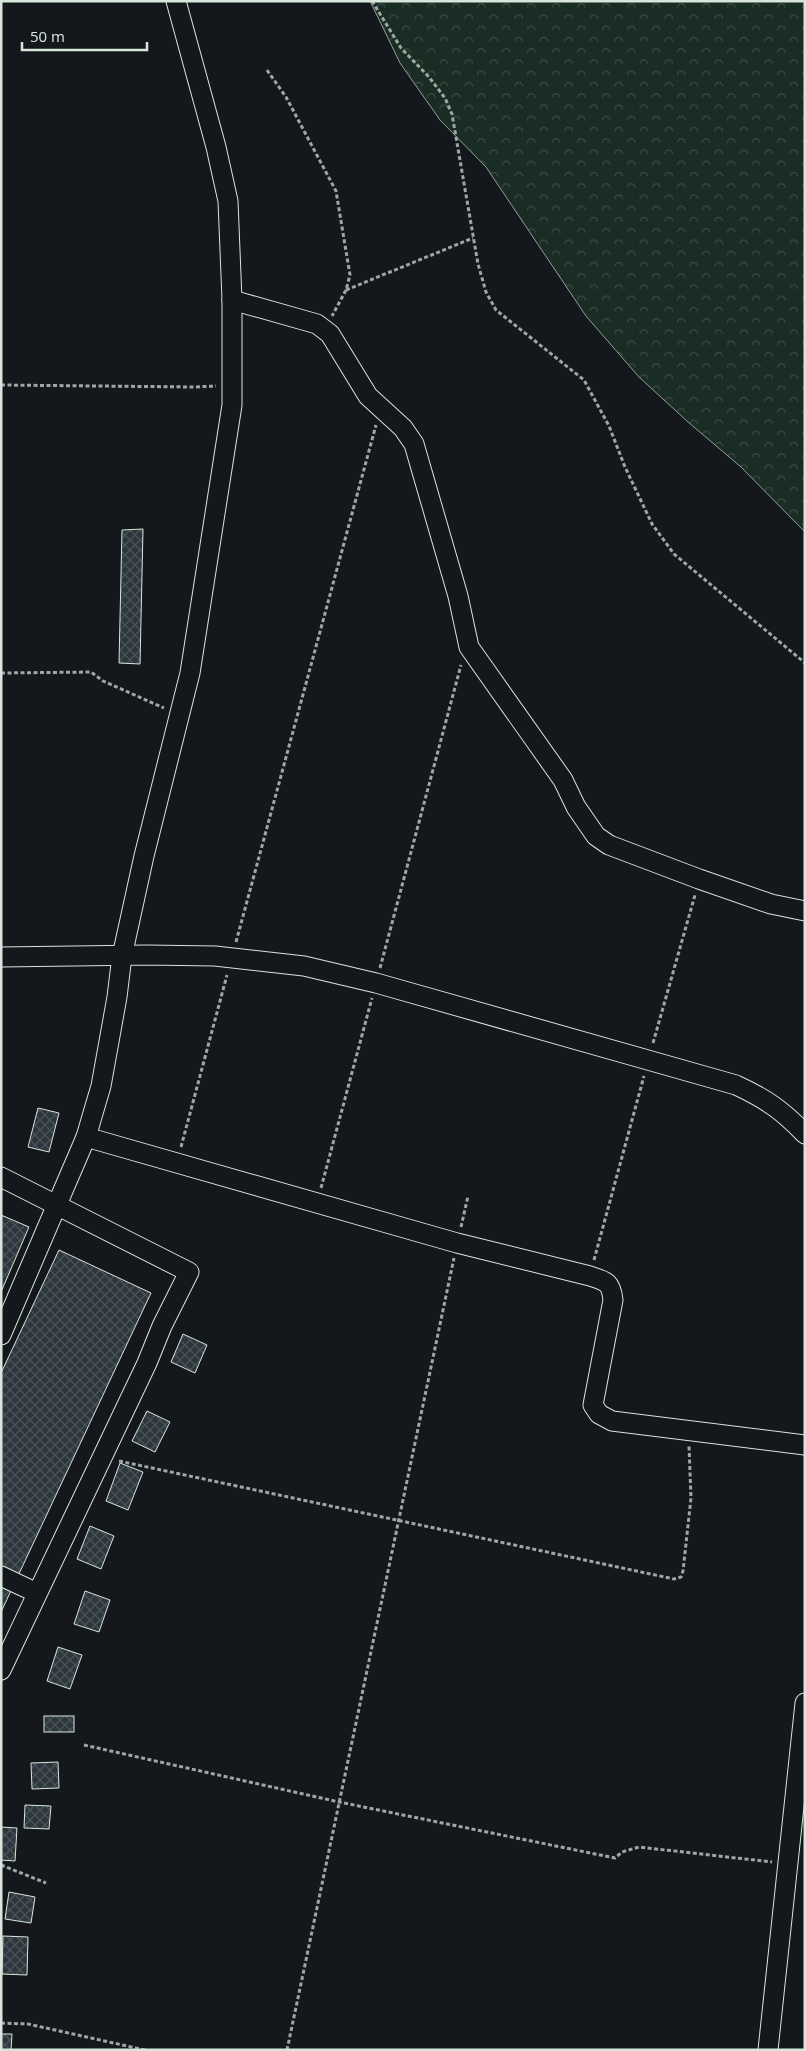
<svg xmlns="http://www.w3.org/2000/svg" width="806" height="2051" font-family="'Open Sans',sans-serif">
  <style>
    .forest { fill: url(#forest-crowns); stroke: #939e99 }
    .building { fill: url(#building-cross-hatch); stroke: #d8e6dc }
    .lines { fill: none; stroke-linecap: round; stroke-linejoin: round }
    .minor-casing { stroke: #d8e6dc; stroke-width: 21 }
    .path { stroke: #9da8a2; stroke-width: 3; stroke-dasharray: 4 2.5; stroke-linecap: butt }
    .minor { stroke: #14181c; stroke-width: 19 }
  </style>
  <defs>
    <pattern id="forest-crowns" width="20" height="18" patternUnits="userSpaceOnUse" patternTransform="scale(1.25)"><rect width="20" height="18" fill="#1a2d24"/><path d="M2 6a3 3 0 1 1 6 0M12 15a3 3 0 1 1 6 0" fill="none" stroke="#3b4b43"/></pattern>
    <pattern id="building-cross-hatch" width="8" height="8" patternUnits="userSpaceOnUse" patternTransform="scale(1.25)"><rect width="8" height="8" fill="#2c363c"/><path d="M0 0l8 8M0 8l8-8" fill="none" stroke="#4a5358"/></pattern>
  </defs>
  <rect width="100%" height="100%" fill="#14181c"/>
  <path class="forest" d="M370 1H805V532L741 467 688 422 639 377 586 316 486 167 440 120 400 63Z"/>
  <g class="building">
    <path d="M143 529 140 664 119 663 122 530Z"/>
    <path d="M38 1108 59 1113 49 1152 28 1147Z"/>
    <path d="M1 1215 29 1227 1 1292Z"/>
    <path d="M59 1250 151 1293 1 1612V1373Z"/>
    <path d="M183 1334 207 1345 195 1373 171 1362Z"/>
    <path d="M147 1411 170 1422 155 1452 132 1441Z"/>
    <path d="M120 1463 143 1472 128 1510 106 1501Z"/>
    <path d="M90 1526 114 1536 101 1569 77 1559Z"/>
    <path d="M85 1591 110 1600 99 1632 74 1624Z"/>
    <path d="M58 1647 82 1655 70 1689 47 1681Z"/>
    <rect x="44" y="1716" width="30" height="16"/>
    <path d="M58 1762 59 1788 32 1789 31 1763Z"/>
    <path d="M25 1805 51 1806 49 1829 24 1828Z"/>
    <path d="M1 1827 17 1828 15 1861 1 1860Z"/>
    <path d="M9 1892 35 1897 31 1923 5 1919Z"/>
    <path d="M3 1936 28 1937 27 1975 2 1974Z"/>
    <path d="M1 2034H12L11 2050H1Z"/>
  </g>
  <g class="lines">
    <defs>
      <g id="minor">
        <path d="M232 300 317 324 330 334 368 396 403 428 414 444 458 596 469 647 563 780 576 807 596 836 609 845 699 879 771 904 805 911"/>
        <path d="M1 957 146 955 215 956 304 966 376 983 736 1085C766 1099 782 1110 805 1134"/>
        <path d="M86 1137 457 1243 590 1276C606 1281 611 1282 613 1300L593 1405 599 1414 612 1421 805 1445"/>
        <path d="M1 1177 189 1272 162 1326 147 1363 1 1670"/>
        <path d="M1 1335 86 1137 101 1086 117 997 122 956 144 856 190 673 232 405V300L228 201 216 147 176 1"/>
        <path d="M1 1576 37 1593"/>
        <path d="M768 2050 805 1703"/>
      </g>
    </defs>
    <use href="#minor" class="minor-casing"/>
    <g class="path">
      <path d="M372 1 401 48 429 77 445 98 452 114 478 264 486 292 496 310 584 380 609 426 625 467 652 524 674 554 805 663"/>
      <path d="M267 70 286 97 336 191 350 275 346 290 332 316"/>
      <path d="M346 290 473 238"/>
      <path d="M1 385 194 387 216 386"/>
      <path d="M1 673 91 672 103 681 164 708"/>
      <path d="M236 942 376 425"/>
      <path d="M380 968 461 665"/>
      <path d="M653 1043 695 895"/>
      <path d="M181 1147 227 975"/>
      <path d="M321 1188 372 998"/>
      <path d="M461 1227 468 1196"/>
      <path d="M594 1260 644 1076"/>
      <path d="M119 1461 674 1579 681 1577 683 1571 691 1498 689 1446"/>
      <path d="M84 1745 339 1802 615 1858 622 1852 639 1847 772 1862"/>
      <path d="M1 1865 46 1883"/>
      <path d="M1 2023 28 2024 145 2050"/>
      <path d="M287 2050 454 1258"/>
    </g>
    <use href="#minor" class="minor"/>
  </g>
  <rect width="806" height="2051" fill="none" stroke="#d8e6dc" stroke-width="5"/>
  <path d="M22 42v8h125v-8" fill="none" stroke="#d8e6dc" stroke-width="2.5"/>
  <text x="30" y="42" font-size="15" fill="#d8e6dc" stroke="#14181c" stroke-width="4" paint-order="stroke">50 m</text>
</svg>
